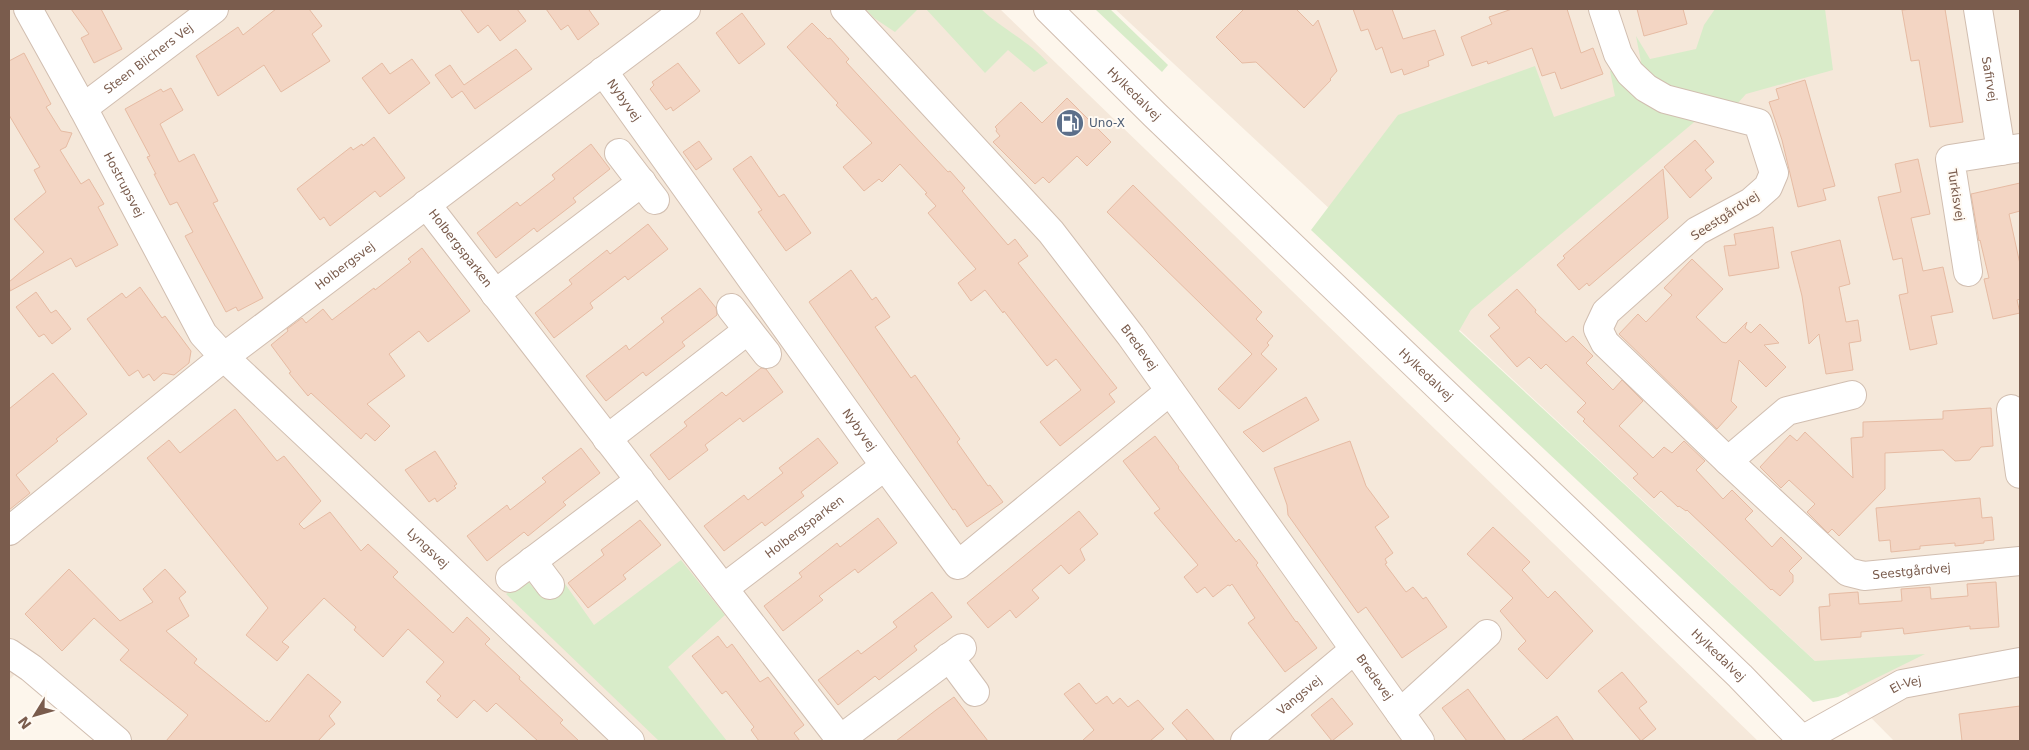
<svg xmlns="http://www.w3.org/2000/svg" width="2029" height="750" font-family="'DejaVu Sans',sans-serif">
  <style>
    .residential { fill: #f5e8da }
    .green { fill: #d8ecc9 }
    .building { fill: #f3d5c3; stroke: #e6bba3 }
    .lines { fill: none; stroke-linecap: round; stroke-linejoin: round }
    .minor-casing { stroke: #d1beb0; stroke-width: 30 }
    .minor { stroke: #fff; stroke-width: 28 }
    .labels { text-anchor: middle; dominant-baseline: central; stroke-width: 4; stroke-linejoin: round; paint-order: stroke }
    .street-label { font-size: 12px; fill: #7a5c4d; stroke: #fffaf3 }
    .service-label { font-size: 12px; fill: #4e5e75; stroke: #fffaf3; text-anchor: start }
  </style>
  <rect width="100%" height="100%" fill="#fdf6ec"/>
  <g class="residential">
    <path d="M9 9H1000L1758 741H95L16 673 9 680Z"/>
    <path d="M1115 9H2020V741H1894L1815 661Z"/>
  </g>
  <g class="green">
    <path d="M866 9H918L895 32 874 18Z"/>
    <path d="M926 9H981C1002 29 1029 41 1048 63L1034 72 1008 50 985 73Z"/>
    <path d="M1095 9H1110L1168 65 1162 72Z"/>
    <path d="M1715 9H1825L1833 70 1746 94 1729 113 1699 118 1471 310 1459 331 1815 661 1925 654 1838 697 1813 702 1311 230 1398 115 1535 66 1554 117 1615 96 1610 71 1641 62 1636 36 1650 59 1696 49 1704 25Z"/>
    <path d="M681 560 725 615 668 667 727 741H659L506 594 527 580 541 597 563 581 594 625Z"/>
  </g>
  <g class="building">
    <path d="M71 9H101L122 49 94 63 81 38 89 34Z"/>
    <path d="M276 9H309L322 26 312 34 330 61 281 92 264 65 218 96 196 56 238 27 243 35Z"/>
    <path d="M460 9H517L526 21 500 41 488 25 478 33Z"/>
    <path d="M546 9H591L589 10 599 24 578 40 568 25 561 30Z"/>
    <path d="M1244 9H1296L1313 26 1318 20 1337 71 1330 79 1331 80 1304 108 1256 62 1242 63 1216 37Z"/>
    <path d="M1353 9H1392L1403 39 1435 30 1444 55 1428 61 1429 66 1404 75 1402 69 1391 73 1382 47 1376 50 1368 29 1361 31Z"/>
    <path d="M1512 9H1567L1581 53 1593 48 1603 74 1561 89 1555 72 1542 76 1532 48 1488 64 1487 61 1472 66 1461 37 1492 24 1489 17Z"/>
    <path d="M1637 9H1683L1687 24 1644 36Z"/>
    <path d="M1912 9H1945L1963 122 1930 127 1919 60 1911 61 1902 10Z"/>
    <path d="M742 13 765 44 739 64 716 33Z"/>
    <path d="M812 23 828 39 830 38 849 59 846 62 948 172 950 171 965 188 962 191 1008 245 1015 239 1028 256 1018 263 1117 388 1109 394 1115 402 1060 446 1040 422 1081 390 1056 359 1047 366 1004 311 1003 313 985 290 971 301 958 283 976 269 928 213 936 206 925 194 927 193 900 164 882 182 879 179 864 191 843 167 872 143 836 105 838 103 787 47Z"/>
    <path d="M516 49 532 69 475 109 462 91 452 98 435 75 450 65 464 85Z"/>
    <path d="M24 53 51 104 46 107 61 131 72 133 66 147 60 150 81 184 89 179 104 204 98 207 118 245 76 267 71 258 10 291 9 282 44 252 14 219 46 192 34 170 40 167 9 115V61Z"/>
    <path d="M412 59 430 83 389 114 362 78 382 63 390 74Z"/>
    <path d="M678 63 700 91 673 111 671 107 666 110 650 89 654 85 652 82Z"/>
    <path d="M1805 80 1835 186 1823 189 1826 200 1798 207 1782 140 1769 102 1779 99 1776 89Z"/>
    <path d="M171 88 183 110 160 124 179 162 194 154 218 201 213 203 263 298 238 311 236 307 226 312 185 236 193 232 177 202 170 205 154 174H156L147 157 150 156 125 109 161 89 163 92Z"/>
    <path d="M1067 98 1111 142 1087 166 1077 156 1049 183 1043 177 1035 184 993 142 1000 136 996 131 997 129 995 127 1021 102 1042 123Z"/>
    <path d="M374 137 405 178 380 197 375 191 330 226 324 217 320 220 297 189 351 147 353 150 362 144 363 146Z"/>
    <path d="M1695 140 1714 162 1705 170 1712 178 1690 198 1664 167Z"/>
    <path d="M699 141 712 159 696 170 683 152Z"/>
    <path d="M591 144 610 169 573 198 576 202 537 232 534 228 496 258 477 233 517 202 520 206 555 179 552 175Z"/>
    <path d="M751 156 779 197 784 194 811 233 786 251 758 212 762 210 733 169Z"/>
    <path d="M1918 159 1930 214 1911 218 1923 271 1943 267 1953 312 1931 316 1937 344 1910 350 1899 295 1908 293 1902 258 1893 260 1878 197 1901 192 1895 164Z"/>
    <path d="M1663 169 1668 218 1589 286 1587 283 1579 290 1557 265 1565 258 1563 256Z"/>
    <path d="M2020 183V211L2009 214 2020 264V299L2017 300 2020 313 1993 319 1984 279 1989 278 1980 240 1979 241 1971 194Z"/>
    <path d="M1133 185 1262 312 1256 319 1273 336 1267 343 1269 345 1261 354 1277 369 1239 409 1218 389 1252 354 1107 212Z"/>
    <path d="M648 224 668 249 628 280 625 276 590 303 593 308 554 338 535 313 572 284 569 280 607 250 610 254Z"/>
    <path d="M1773 227 1779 268 1729 276 1724 246 1736 245 1734 234Z"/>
    <path d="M1840 240 1850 284 1839 287 1846 322 1858 320 1861 341 1849 343 1853 370 1826 374 1819 334 1809 344 1802 296 1791 252Z"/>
    <path d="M422 248 470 311 428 342 419 331 389 354 405 376 367 404 390 426 375 441 366 433 361 439 311 393 308 396 289 373 291 372 271 345 288 331 287 329 302 318 306 323 323 309 332 320 374 288 375 290 411 262 408 259Z"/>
    <path d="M1692 259 1723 289 1696 317 1722 342 1726 343 1747 322 1745 328 1751 333 1760 324 1779 343 1764 345 1786 367 1766 387 1739 360 1731 401 1737 407 1717 429 1619 334 1638 314 1646 322 1672 295 1664 288Z"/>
    <path d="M851 270 872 300 876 297 890 317 875 327 911 378 915 375 960 439 957 442 988 486 990 485 1003 502 967 527 955 509 953 510 809 302Z"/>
    <path d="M140 287 162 318 165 316 191 351 189 363 174 375 163 373 154 381 149 374 143 378 138 370 129 376 87 319 122 293 126 298Z"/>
    <path d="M700 288 716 308 717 315 682 342 685 346 646 376 643 372 606 401 586 376 626 345 629 350 664 322 661 318Z"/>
    <path d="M1517 289 1536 310 1535 312 1566 342 1573 336 1593 356 1586 363 1613 390 1622 380 1643 401 1619 426 1653 458 1664 447 1672 453 1684 441 1705 461 1696 470 1723 499 1732 490 1753 511 1745 519 1772 547 1781 537 1802 558 1789 571 1793 575V582L1780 596 1772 589 1771 590 1687 510 1686 511 1679 506 1678 507 1661 491 1654 498 1633 478 1638 474 1583 421 1585 419 1577 412 1586 403 1546 364 1541 369 1529 357 1517 367 1490 336 1500 328 1488 315Z"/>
    <path d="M36 292 51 313 56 310 71 329 52 344 44 334 39 337 16 307Z"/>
    <path d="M761 368 766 369 783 392 743 422 740 418 705 445 708 450 669 480 650 455 687 426 684 422 722 392 726 396Z"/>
    <path d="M53 373 87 414 56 439 58 441 16 475 30 493 9 510V409Z"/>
    <path d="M1306 397 1319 420 1263 452 1243 432Z"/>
    <path d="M1991 408 1993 446 1981 447 1970 460 1955 461 1943 450 1885 453V489L1839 536 1832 529 1828 533 1807 512 1815 504 1789 480 1781 488 1760 467 1790 435 1797 441 1805 432 1853 478 1851 438 1863 437V422L1943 419V411Z"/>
    <path d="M235 409 277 461 284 456 321 501 299 524 304 529 330 512 361 551 368 544 398 572 393 577 453 633 467 617 490 639 485 644 520 677 519 679 563 720 560 723 579 741H538L496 703 487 712 474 700 457 718 437 700 441 696 426 682 444 662 408 629 383 657 354 630 356 627 324 598 282 642 289 647 277 661 246 635 268 608 147 458 169 440 180 453Z"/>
    <path d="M1155 436 1179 467 1178 468 1236 542 1239 539 1258 563 1256 565 1296 622 1297 621 1317 648 1285 672 1248 623 1255 618 1232 584 1230 586 1228 585 1213 597 1205 587 1197 593 1184 577 1198 565 1154 513 1160 509 1123 461Z"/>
    <path d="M818 438 838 463 801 492 804 496 765 526 762 522 724 551 704 526 744 495 748 500 783 473 779 468Z"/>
    <path d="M1350 441 1366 486 1389 517 1375 527 1393 553 1385 559 1387 563 1385 564 1406 592 1413 587 1423 599 1426 597 1447 627 1402 658 1366 607 1358 613 1288 515 1287 505 1274 468Z"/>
    <path d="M581 448 600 473 563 502 566 505 528 536 524 532 487 561 467 536 507 505 510 510 546 482 542 478Z"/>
    <path d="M435 451 457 484 454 486 456 488 437 502 435 498 429 502 405 470Z"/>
    <path d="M1980 498 1982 518 1992 517 1994 540 1984 541V543L1955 546V543L1920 546V549L1891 552 1890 540 1879 541 1876 508Z"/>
    <path d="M1079 511 1098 534 1080 549 1085 560 1069 574 1061 565 1032 590 1039 598 1016 618 1010 610 988 628 967 603Z"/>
    <path d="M878 518 897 543 858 573 855 569 819 596 823 600 783 631 764 606 802 577 799 573 837 543 840 547Z"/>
    <path d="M640 520 661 545 623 575 626 579 588 608 568 583 604 555 601 550Z"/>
    <path d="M1493 527 1530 562 1522 570 1548 598 1555 591 1593 631 1547 679 1518 649 1526 641 1500 611 1513 598 1467 554Z"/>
    <path d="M69 569 120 621 153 602 143 589 165 569 186 592 179 598 189 616 166 631 197 659 194 663 266 722 267 720 269 722 308 674 341 702 329 716 335 724 329 729 318 741H166L188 715 120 660 129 650 94 618 62 651 25 614Z"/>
    <path d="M1996 582 1999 627 1970 629V626L1904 634 1903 628 1861 632V637L1821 640 1819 607 1830 606 1829 594 1858 592 1859 604 1902 601 1901 589 1930 587 1931 599 1968 596 1967 584Z"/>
    <path d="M932 592 952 617 914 646 917 650 879 680 875 676 838 705 818 680 858 650 861 654 897 627 893 622Z"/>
    <path d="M718 636 727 648 732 644 760 682 768 677 804 725 794 733 800 741H759L751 730 754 727 726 691 722 694 692 656Z"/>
    <path d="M1622 672 1647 702 1639 708 1656 729 1641 741 1598 691Z"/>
    <path d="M1079 683 1096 704 1107 696 1113 704 1120 698 1128 707 1138 700 1164 729 1150 741H1082L1094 730 1064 694Z"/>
    <path d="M1468 689 1506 741H1467L1442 708Z"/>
    <path d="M954 697 988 741H896L936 710Z"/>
    <path d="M1332 698 1353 724 1332 741 1311 715Z"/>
    <path d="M2020 706V741H1962L1959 714Z"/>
    <path d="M1187 709 1202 726 1215 741H1188L1172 723Z"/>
    <path d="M1557 716 1574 741H1521Z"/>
  </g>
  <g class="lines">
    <defs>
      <g id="minor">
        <path id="s1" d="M28 9 83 108 203 334 224 357 438 558 630 741"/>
        <path id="s2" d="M845 9 1051 232 1131 336 1420 741"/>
        <path id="s3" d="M1048 9 1155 115 1740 676 1803 741"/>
        <path id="s4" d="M1603 9 1618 54 1630 73 1646 88 1665 99 1758 123 1774 173 1768 187 1751 202 1697 231 1606 312 1598 329 1605 343 1728 461 1848 572 1864 576 2020 561"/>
        <path id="s5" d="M1978 9 2001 151"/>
        <path id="s6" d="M603 71 885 466 958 565 1170 391"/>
        <path id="s7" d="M83 108 214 9"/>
        <path d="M619 153 655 200"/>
        <path id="s8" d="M426 204 840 739"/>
        <path d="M1968 272 1950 159 2020 148"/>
        <path d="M495 294 642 182"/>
        <path d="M731 308 767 354"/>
        <path d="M2011 409 2020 474"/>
        <path d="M607 439 748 330"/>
        <path d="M1728 461 1787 411 1852 395"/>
        <path id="s9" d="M9 531 224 357 686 9"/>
        <path d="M532 561 550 585"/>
        <path d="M510 578 640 480"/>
        <path id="s10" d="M724 588 885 466"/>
        <path d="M9 653 31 668 117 741"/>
        <path d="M949 657 975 692"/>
        <path d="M1400 713 1487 634"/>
        <path id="s11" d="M1802 740 1902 684 2020 662"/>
        <path d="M838 741 962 648"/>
        <path id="s12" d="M1245 741 1354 650"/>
      </g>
    </defs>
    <use href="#minor" class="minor-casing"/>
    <use href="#minor" class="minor"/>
  </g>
  <defs>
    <symbol id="fuel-disc" viewBox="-11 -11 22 22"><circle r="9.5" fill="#5c6f8a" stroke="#fffaf3"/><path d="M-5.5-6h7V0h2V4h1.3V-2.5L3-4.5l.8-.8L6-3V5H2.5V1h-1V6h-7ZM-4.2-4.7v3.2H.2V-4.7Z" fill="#fff"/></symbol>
  </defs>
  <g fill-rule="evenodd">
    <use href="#fuel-disc" x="1054" y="107" width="32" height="32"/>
  </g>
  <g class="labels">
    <g class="street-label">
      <text stroke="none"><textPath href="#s7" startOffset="82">Steen Blichers Vej</textPath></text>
      <text stroke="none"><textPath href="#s5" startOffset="71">Safirvej</textPath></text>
      <text stroke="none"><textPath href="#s3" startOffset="121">Hylkedalvej</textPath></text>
      <text stroke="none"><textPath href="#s6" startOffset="36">Nybyvej</textPath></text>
      <text stroke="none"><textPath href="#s1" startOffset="200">Hostrupsvej</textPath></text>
      <text transform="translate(1956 195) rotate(81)">Turkisvej</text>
      <text transform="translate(1725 216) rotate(-33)">Seestgårdvej</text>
      <text stroke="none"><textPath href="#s8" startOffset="56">Holbergsparken</textPath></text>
      <text stroke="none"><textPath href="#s9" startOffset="428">Holbergsvej</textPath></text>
      <text stroke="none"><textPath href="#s2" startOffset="449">Bredevej</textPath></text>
      <text stroke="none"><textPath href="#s3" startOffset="526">Hylkedalvej</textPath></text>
      <text stroke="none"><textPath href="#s6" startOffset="441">Nybyvej</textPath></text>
      <text stroke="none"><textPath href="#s10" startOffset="101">Holbergsparken</textPath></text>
      <text stroke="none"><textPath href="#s1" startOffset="680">Lyngsvej</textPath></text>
      <text stroke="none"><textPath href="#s4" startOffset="916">Seestgårdvej</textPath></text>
      <text stroke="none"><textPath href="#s3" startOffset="931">Hylkedalvej</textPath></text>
      <text stroke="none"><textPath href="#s2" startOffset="854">Bredevej</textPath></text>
      <text stroke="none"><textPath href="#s11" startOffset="118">El-Vej</textPath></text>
      <text stroke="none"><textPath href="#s12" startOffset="71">Vangsvej</textPath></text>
    </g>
    <g class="service-label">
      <text x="1089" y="123">Uno-X</text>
    </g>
  </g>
  <rect width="2029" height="750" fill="none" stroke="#7a5c4d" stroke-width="20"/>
  <g transform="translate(35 715) rotate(233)" stroke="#fffaf3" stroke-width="4" paint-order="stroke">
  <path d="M0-4L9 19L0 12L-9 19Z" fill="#7a5c4d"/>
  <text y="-8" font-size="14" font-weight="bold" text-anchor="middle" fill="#7a5c4d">N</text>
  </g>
</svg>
